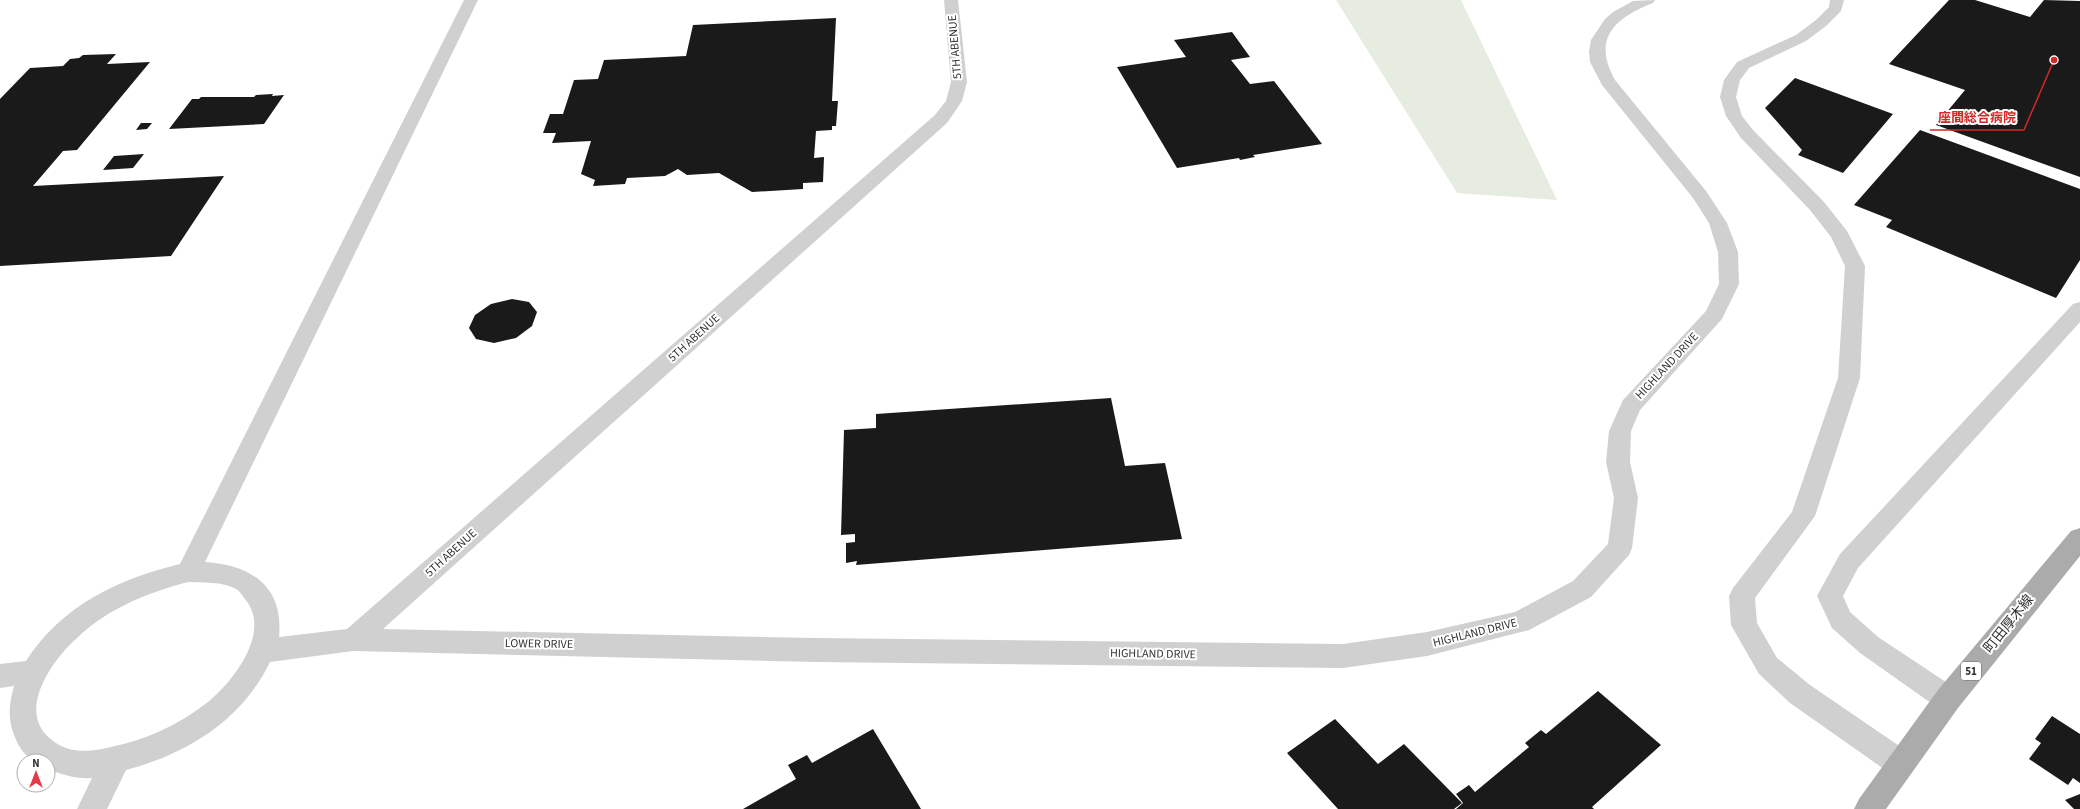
<svg xmlns="http://www.w3.org/2000/svg" width="2080" height="809" font-family="'Source Sans 3','Noto Sans JP',sans-serif">
  <style>
    .green { fill: #e6ecdf }
    .building { fill: #1a1a1a }
    .lines { fill: none; stroke-linecap: round; stroke-linejoin: round }
    .service { fill: #d0d0d0; fill-rule: evenodd }
    .primary { fill: #ababab; fill-rule: evenodd }
    .labels { text-anchor: middle; dominant-baseline: central; stroke-width: 4; stroke-linejoin: round; paint-order: stroke }
    .shield { fill: #fff; stroke: #707070; stroke-width: 1 }
    .shield-label { font-size: 11px; font-weight: bold; fill: #333 }
    .street-label { font-size: 12px; fill: #333; stroke: #fff }
    .near-street-label { font-size: 14px; fill: #333; stroke: #fff }
    .leader { fill: none; stroke: #d62828; stroke-width: 1.5 }
    .callout-dot { fill: #d62828; stroke: #fff; stroke-width: 1.5 }
    .callout-label { font-size: 13px; text-anchor: middle; font-weight: bold; fill: #d62828; stroke: #fff; stroke-width: 4; stroke-linejoin: round; paint-order: stroke }
  </style>
  <rect width="100%" height="100%" fill="#fff"/>
  <path class="green" d="M1336 0H1461L1557 200 1457 193Z"/>
  <g class="building">
    <path d="M1949 0H1975L2030 17 2044 0 2080 1V177L1936 125 1965 90 1889 64Z"/>
    <path d="M836 18 832 101H838L836 126H832V130L816 131 814 158 824 157 823 182 803 183V189L752 192 719 173 687 175 678 169 665 176 627 178 625 184 593 186 595 180 581 174 591 141 552 143 556 133H543L550 114H563L574 80 598 79 604 60 686 56 693 25Z"/>
    <path d="M1232 32 1250 57 1231 60 1250 84 1274 81 1322 144 1253 155 1255 157 1240 160 1239 158 1177 168 1117 67 1186 57 1174 40Z"/>
    <path d="M116 54 107 64 150 62 77 150 63 151 33 186 224 176 171 256 0 266V99L30 68 63 66 70 59 79 58 83 55Z"/>
    <path d="M1795 78 1893 114 1843 173 1798 155 1802 150 1765 108Z"/>
    <path d="M273 94 272 96 284 95 264 124 169 129 192 99H199L201 97H254L256 95Z"/>
    <path d="M141 123H152L147 129 136 130Z"/>
    <path d="M1920 130 2080 189V260L2056 298 1886 227 1892 220 1854 205Z"/>
    <path d="M144 154 133 168 103 170 114 156Z"/>
    <path d="M512 299 529 302 537 312 532 326 516 338 494 343 476 339 469 328 475 315 491 304Z"/>
    <path d="M1111 398 1125 466 1165 463 1182 539 856 565 857 561 846 563V543L855 542V534L841 535 844 430 876 428V414Z"/>
    <path d="M1598 691 1661 745 1592 807 1594 809H1456L1463 803 1456 794 1469 785 1475 792 1529 747 1525 743 1541 730 1546 734Z"/>
    <path d="M2052 716 2080 734V783L2073 778 2068 785 2029 759 2041 743 2035 739Z"/>
    <path d="M1335 719 1378 764 1404 744 1462 803 1454 809H1338L1287 753Z"/>
    <path d="M873 729 921 809H743L796 779 788 765 807 755 812 763Z"/>
    <path d="M2080 794V809H2074L2065 800Z"/>
  </g>
  <g class="lines">
    <g class="service">
      <path d="M464 0H478L205 562C252 565 284 587 279 637L347 629 935 115 946 101 951 82 944 0H958L967 82 962 101 947 123 383 629 816 638 1343 644 1427 632 1515 612 1573 581 1608 544 1614 498 1606 462 1609 431 1623 400 1706 311 1719 284 1718 252 1709 223 1693 198 1602 85 1590 62 1589 51 1591 40 1605 19 1613 12 1633 1 1655 0 1653 3C1614 18 1592 39 1615 80L1706 191 1727 223 1738 252 1739 284 1722 319 1640 410 1631 431 1630 462 1638 498 1632 548 1629 555 1591 597 1529 630 1427 656 1343 668 816 662 353 651 270 662C242 720 187 754 126 770L107 809H77L92 778C76 779 63 775 48 769V761C44 761 39 762 35 761 30 760 25 754 21 749 8 728 7 710 14 686L0 688V664L26 661C61 606 118 579 180 564ZM188 582C203 583 222 581 236 589 241 592 244 598 248 603 270 636 230 686 204 705 176 726 145 740 111 747 91 752 70 754 53 741 14 713 52 660 78 637 109 608 147 593 188 582Z"/>
      <path d="M1830 0H1844L1841 11 1826 26 1806 41 1749 68 1740 80 1736 97 1742 116 1753 130 1824 202 1847 231 1865 266 1860 378 1815 516 1755 598 1757 623 1777 658 1810 685 1911 754 1915 764 1911 774 1901 778 1891 774 1790 703 1759 674 1731 625 1729 596 1733 588 1792 512 1838 378 1845 266 1831 237 1810 210 1741 138 1726 116 1720 97 1724 80 1737 62 1796 35 1816 20 1829 7Z"/>
      <path d="M2080 302V322L1858 568 1843 596 1850 612 1878 637 1958 690 1962 699 1958 708 1948 711 1938 708 1860 653 1832 628 1817 596 1840 554 2073 304Z"/>
    </g>
    <path class="primary" d="M2080 528V556L1958 708 1886 809H1854L1859 799 1938 690 2071 531Z"/>
  </g>
  <g class="labels">
    <rect class="shield" x="1961" y="662" width="20" height="18" rx="3"/>
    <g class="shield-label">
      <text x="1971" y="671">51</text>
    </g>
    <g class="street-label">
      <text transform="translate(955 47) rotate(-95)">5TH ABENUE</text>
      <text transform="translate(694 338) rotate(-42)">5TH ABENUE</text>
      <text transform="translate(1667 366) rotate(-47)">HIGHLAND DRIVE</text>
      <text transform="translate(451 553) rotate(-42)">5TH ABENUE</text>
      <text transform="translate(1475 633) rotate(-14)">HIGHLAND DRIVE</text>
      <text transform="translate(539 644) rotate(1)">LOWER DRIVE</text>
      <text transform="translate(1153 654) rotate(1)">HIGHLAND DRIVE</text>
    </g>
    <g class="near-street-label">
      <text transform="translate(2009 624) rotate(-51)">町田厚木線</text>
    </g>
  </g>
  <path class="leader" d="M2054 60L2024 130H1930"/>
  <circle class="callout-dot" cx="2054" cy="60" r="4"/>
  <g class="callout-label">
    <text x="1977" y="122">座間総合病院</text>
  </g>
  <g transform="translate(36 773)"><circle r="19" fill="#ffffff" stroke="#adadad"/>
  <path d="M0-3L7 15L0 10L-7 15Z" fill="#e63946"/>
  <text y="-6" font-size="11" font-weight="bold" text-anchor="middle" fill="#333333">N</text>
  </g>
</svg>
